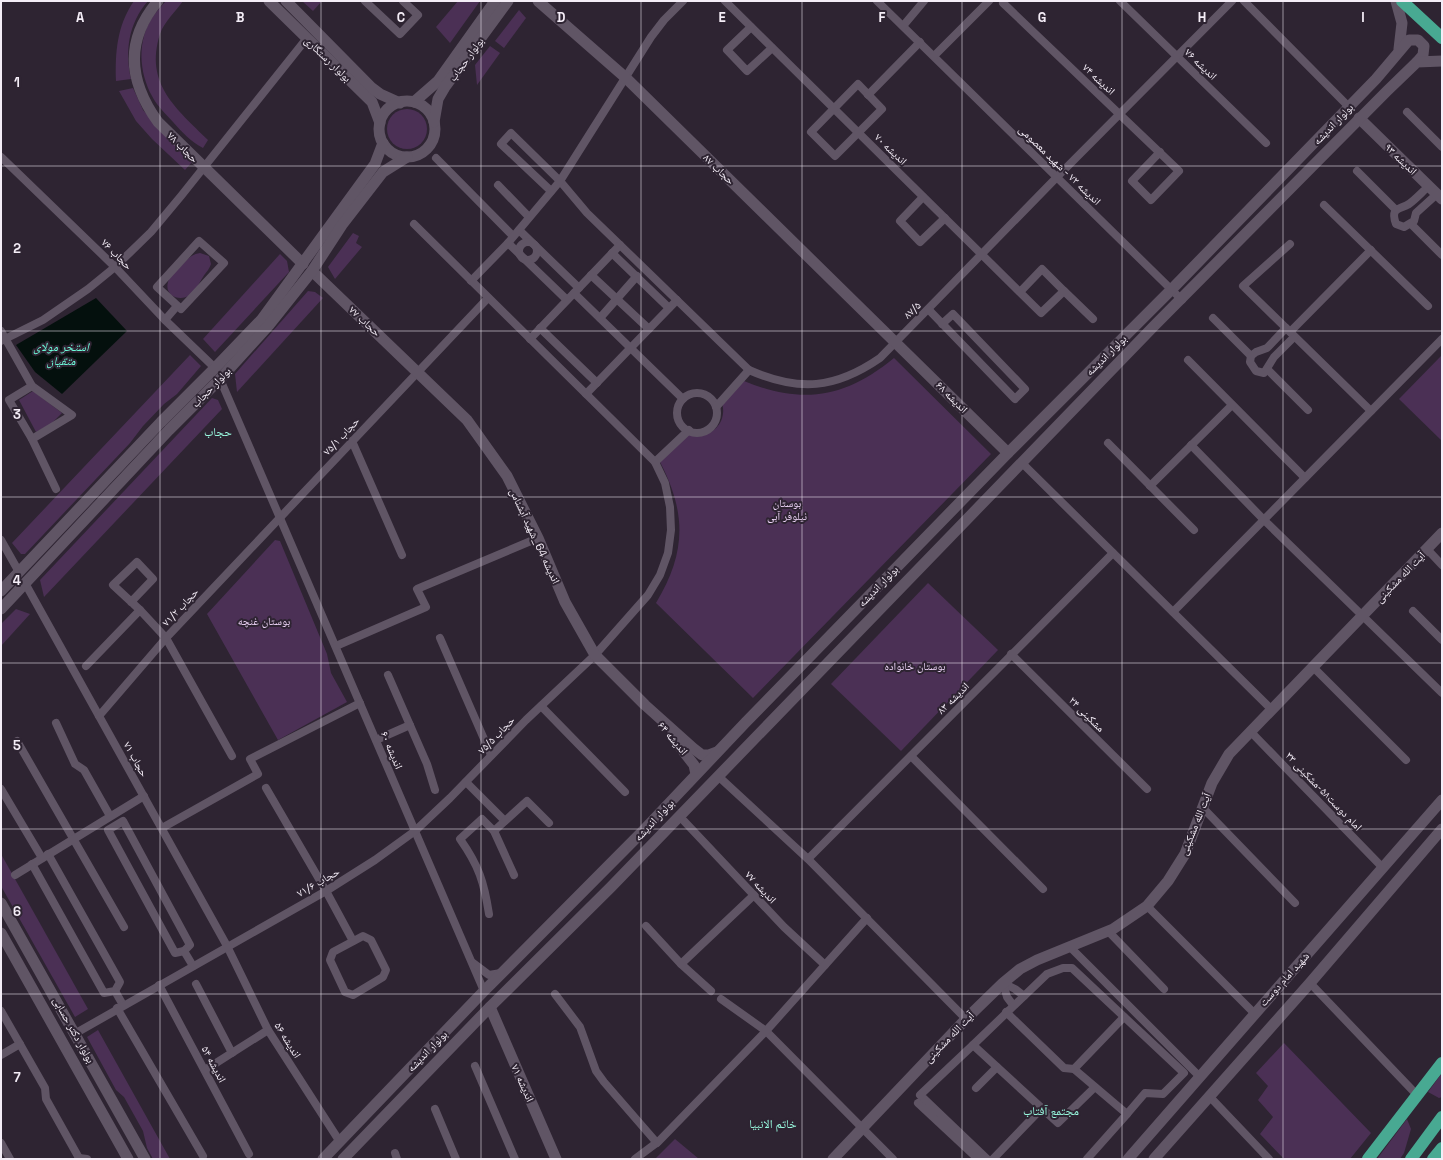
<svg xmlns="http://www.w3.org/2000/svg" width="1443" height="1160" font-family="'Space Grotesk','Noto Naskh Arabic',sans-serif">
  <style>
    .green { fill: #4b3055 }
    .water { fill: #04100d }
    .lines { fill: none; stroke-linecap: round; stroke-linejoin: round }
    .street { stroke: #605565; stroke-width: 8 }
    .secondary { stroke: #605565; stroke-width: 11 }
    .highway { stroke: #48a992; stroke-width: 12 }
    .grid { fill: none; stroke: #f4edf7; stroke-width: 1; stroke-opacity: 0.55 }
    .labels { text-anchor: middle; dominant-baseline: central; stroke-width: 4; stroke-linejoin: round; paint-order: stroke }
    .street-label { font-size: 11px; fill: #f4edf7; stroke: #2e2432 }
    .park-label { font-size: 11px; fill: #eed5f8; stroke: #2e2432 }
    .water-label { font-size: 12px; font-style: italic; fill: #6efedc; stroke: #2e2432 }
    .neighbourhood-label { font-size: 12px; fill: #99fbe0; stroke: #2e2432 }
    .grid-label { font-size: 13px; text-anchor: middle; font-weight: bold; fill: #f4edf7; stroke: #2e2432; stroke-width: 4; stroke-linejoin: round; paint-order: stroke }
  </style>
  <rect width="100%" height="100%" fill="#2e2432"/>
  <g class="green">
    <path d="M134 1H148C128 24 125 51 131 79L116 81C115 53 117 25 134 1Z"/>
    <path d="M166 1H183C176 11 164 22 160 34 144 84 177 109 208 140L203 148C191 142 182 132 173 122 166 114 157 106 152 96 139 72 137 41 152 18 156 12 161 6 166 1Z"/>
    <path d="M302 1H322L313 11Z"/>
    <path d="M458 1H480L450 43 436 27Z"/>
    <path d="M519 10 526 18 504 48 495 41Z"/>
    <path d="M490 46 500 53 477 85 475 65Z"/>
    <path d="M133 88 143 110 192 162 185 170 152 139 136 121 119 91Z"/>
    <circle cx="407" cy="129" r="20"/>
    <path d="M353 233 359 236 356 243 362 247 335 279 328 267Z"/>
    <path d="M200 253 209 256 211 264C209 270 206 272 203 277 199 283 196 291 190 295 180 302 164 296 168 282 169 276 176 271 180 267 186 261 191 254 200 253Z"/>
    <path d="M280 254 287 261 289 272 215 352 203 339Z"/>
    <path d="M308 291 315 292 323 298 237 392 235 374Z"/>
    <path d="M190 355 201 366 177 394 164 404 143 426 130 443 25 554H21L12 543Z"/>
    <path d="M1442 355V441L1399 399Z"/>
    <path d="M894 358 991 454 753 698 656 603C686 553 687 514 660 462L690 433C710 441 728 423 722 403L744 381C803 405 845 398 894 358Z"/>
    <path d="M33 391 62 413 51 424 36 432 19 400Z"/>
    <path d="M212 398 218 400 222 409 44 597 40 580Z"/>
    <path d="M275 540 280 541 327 654 331 673 347 702 278 740 207 614Z"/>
    <path d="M928 583 998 650 901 751 831 684Z"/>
    <path d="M16 609 30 614 1 646V624Z"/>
    <path d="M1 854 88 1009 75 1017 1 886Z"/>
    <path d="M98 1030 170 1159H153L147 1148 143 1131 124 1097 116 1090 87 1037Z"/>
    <path d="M1284 1043 1371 1133 1350 1159H1284L1260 1134 1273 1117 1258 1100 1268 1086 1256 1073Z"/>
    <path d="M1442 1073V1097L1439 1098 1428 1092Z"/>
    <path d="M1407 1119 1411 1129 1404 1153 1400 1159H1377Z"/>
    <path d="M675 1139 699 1159H655Z"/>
  </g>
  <path class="water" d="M96 298 127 331 62 394 35 372 16 345Z"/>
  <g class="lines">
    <g class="street">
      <path d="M365 1 400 34 418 15 403 1"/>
      <path d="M725 1 1041 313 1064 291 1042 269 1020 292"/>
      <path d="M877 1 1182 300"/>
      <path d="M1120 1 1266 143"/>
      <path d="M1244 1 1349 107"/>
      <path d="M1003 3 1179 171 1151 200 1132 181 1160 152"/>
      <path d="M903 26 924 1"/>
      <path d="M751 27 727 50 747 71 772 48"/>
      <path d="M934 56 989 1"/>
      <path d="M858 84 882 109 835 156 811 132Z"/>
      <path d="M868 95 920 42"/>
      <path d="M1407 112 1442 147"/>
      <path d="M1 157 115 267 165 320 215 368"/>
      <path d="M436 158 513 236"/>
      <path d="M1357 171 1396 210"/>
      <path d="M498 185 529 217"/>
      <path d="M1429 186C1423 191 1416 199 1409 204 1399 210 1390 207 1396 224L1404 227 1414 221 1416 213 1437 194"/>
      <path d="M551 191 501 144 511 133 560 181 587 213 749 370C799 392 835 389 880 358L1057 177 1232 1"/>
      <path d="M923 197 900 221 920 242 945 218"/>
      <path d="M1324 205 1428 306"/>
      <path d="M1411 224 1442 255"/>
      <path d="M519 230 579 288"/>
      <path d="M199 241 224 263 181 309 157 287Z"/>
      <circle cx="528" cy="251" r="9"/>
      <path d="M508 243 567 300"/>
      <path d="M1290 244 1243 286 1371 411"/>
      <path d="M612 253 669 308"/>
      <path d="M591 275 649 329"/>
      <path d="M471 281 508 243 560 181 651 37 664 20 683 1"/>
      <path d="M1064 291 1093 319"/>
      <path d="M574 293 683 399"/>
      <path d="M929 310 1015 399 1025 389 953 314 942 324"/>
      <path d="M600 318 637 276"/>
      <path d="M1213 318 1251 356"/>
      <path d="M165 320 177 306"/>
      <path d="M540 328 597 383"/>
      <path d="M1286 328 1267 348 1256 352 1251 356 1250 362 1256 371 1264 373 1274 357 1294 337"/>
      <path d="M1 331 32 386 72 415 32 439"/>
      <path d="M1290 332 1371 250"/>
      <path d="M530 339 620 245"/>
      <path d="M1 341 43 320 88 289 115 267 151 232 181 196 307 38"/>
      <path d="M1188 360 1305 478"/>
      <path d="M1267 369 1308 410"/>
      <path d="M220 379 484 991"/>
      <path d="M32 386 9 400 32 439 56 489"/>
      <circle cx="697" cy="413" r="20"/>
      <path d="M586 394 677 300"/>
      <path d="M716 407 749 370"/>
      <path d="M352 441 402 555"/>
      <path d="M1108 443 1194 530"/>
      <path d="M1191 445 1264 520 1442 693"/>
      <path d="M655 462 689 430"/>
      <path d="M1022 463 1271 709"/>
      <path d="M1150 486 1232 405"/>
      <path d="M1 540 19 572"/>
      <path d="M1427 549 1442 565"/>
      <path d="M25 583 227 946 268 1030 340 1142"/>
      <path d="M131 602 153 579 137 562 113 585 140 610"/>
      <path d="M1413 611 1442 640"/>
      <path d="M1173 612 1442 339"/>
      <path d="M440 638 491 755"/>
      <path d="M336 646 426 607 417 589 538 538"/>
      <path d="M1011 654 1147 789"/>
      <path d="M86 666 140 610 166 638 232 756"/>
      <path d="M1313 667 1406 760"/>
      <path d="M388 675 427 764 435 790"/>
      <path d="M541 706 625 792"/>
      <path d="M99 716 166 638 488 298"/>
      <path d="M56 723 75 764 84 770 110 816"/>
      <path d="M1250 731 1383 868"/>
      <path d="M376 740 410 725"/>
      <path d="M17 741 124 927"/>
      <path d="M911 756 1043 889"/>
      <path d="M718 776 808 859 966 1019"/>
      <path d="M466 782 505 821"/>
      <path d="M266 788 326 891 353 941"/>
      <path d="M1 789 42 858"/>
      <path d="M1203 808 1295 903"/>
      <path d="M123 821 190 945 184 951 175 953 108 830Z"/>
      <path d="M684 821 784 927 825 965"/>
      <path d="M162 828 258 774 250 759 360 703"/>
      <path d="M494 831 527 801 549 823"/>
      <path d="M808 859 1113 553"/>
      <path d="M32 864 104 993 115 991 120 982 48 854"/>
      <path d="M15 875 144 796"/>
      <path d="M1147 906 1254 1013"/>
      <path d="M489 914C484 882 479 866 460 839L482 819 494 831 514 875"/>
      <path d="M646 926 681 964 711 991"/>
      <path d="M1108 931 1164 989"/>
      <path d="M363 936 371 940 386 970 383 977 353 995 345 992 330 960 333 952Z"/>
      <path d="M1070 947 1200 1077"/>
      <path d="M184 951 193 966"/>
      <path d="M473 963 489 975 501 973"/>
      <path d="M681 964 754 895"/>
      <path d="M1003 983 1015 989 1024 996"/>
      <path d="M1003 983 1007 997 1013 1005"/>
      <path d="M1310 983 1417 1095"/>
      <path d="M196 984 232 1053"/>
      <path d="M159 985 249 1154"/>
      <path d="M115 991 123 1005"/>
      <path d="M555 994 580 1027 596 1071 604 1082 657 1143"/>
      <path d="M721 999 766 1031 893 1159"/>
      <path d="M117 1008 203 1156"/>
      <path d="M1 1011 45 1088 46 1099 79 1158"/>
      <path d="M1006 1012 1064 1068 1074 1069 1127 1114 1145 1093 1163 1094 1184 1073 1072 968H1063L1047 974 973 1045 1058 1123 1095 1087"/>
      <path d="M76 1033 326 891 375 860 415 831 450 798 526 720 595 655 648 595 660 575 668 553 671 530 670 507 665 483 655 462 414 224"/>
      <path d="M973 1045 920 1095 987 1159"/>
      <path d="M1 1055 20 1044"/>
      <path d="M475 1066 515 1159"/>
      <path d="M1074 1069 1124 1017"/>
      <path d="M205 1070 268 1030"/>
      <path d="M976 1088 997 1067"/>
      <path d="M1210 1097 1269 1159"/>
      <path d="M918 1103 978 1159"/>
      <path d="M435 1109 456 1159"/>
      <path d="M1 1143 10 1159"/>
      <path d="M395 1153 397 1159"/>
      <path d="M79 1158 87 1159"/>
      <path d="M635 1159 659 1141 766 1031 867 918"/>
      <path d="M993 1159 1042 1108"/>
      <path d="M1087 1159 1127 1114"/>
    </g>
    <g class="secondary">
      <path d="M158 1C124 41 129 82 158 122L303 264"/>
      <path d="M269 1 372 102 380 123"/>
      <path d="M286 1 372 88 380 94 400 103"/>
      <path d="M538 1 626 78 1008 453"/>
      <path d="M1396 1 1402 23 1399 49"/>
      <circle cx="407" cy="129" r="28"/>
      <path d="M414 102 438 81 495 1"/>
      <path d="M1359 118 1442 199"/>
      <path d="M434 122 438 99 445 87 508 1"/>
      <path d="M312 271 467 420 507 476 538 538 565 602 595 655 645 705 693 748 702 755H709L717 752"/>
      <path d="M1 591 161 422 215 368 262 319 375 164 383 143"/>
      <path d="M1 609 169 430 220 379 269 325 312 271 342 225 383 172 407 157"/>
      <path d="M674 739 694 765 696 774"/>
      <path d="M1 903 145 1159"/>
      <path d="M1 933 128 1159"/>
      <path d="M490 1007 556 1159"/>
      <path d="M323 1159 484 991 641 833 746 722 1008 453 1172 289 1376 79 1409 40H1418L1424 46 1423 55 1417 62"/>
      <path d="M343 1159 490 1007 611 887 1154 326 1387 91 1417 62 1442 61"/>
      <path d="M833 1159 966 1019 1003 983 1020 969 1037 960 1113 929 1147 906 1168 881 1185 854 1212 783 1229 754 1442 533"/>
      <path d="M1128 1159 1442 800"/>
      <path d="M1154 1159 1310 983 1442 829"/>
    </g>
    <g class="highway">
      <path d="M1402 1 1442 38"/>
      <path d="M1368 1159 1442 1063"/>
      <path d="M1411 1159 1442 1117"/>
      <path d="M1433 1159 1442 1148"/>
    </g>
  </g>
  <path class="grid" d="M160 1V1159M321 1V1159M481 1V1159M641 1V1159M802 1V1159M962 1V1159M1122 1V1159M1283 1V1159M1 166H1442M1 331H1442M1 497H1442M1 663H1442M1 829H1442M1 994H1442"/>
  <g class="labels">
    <g class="street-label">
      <text transform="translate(328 59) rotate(44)">بولوار رستگاری</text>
      <text transform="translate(466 59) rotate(-54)">بولوار حجاب</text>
      <text transform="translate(1201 64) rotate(44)">اندیشه ۷۶</text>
      <text transform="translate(1099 79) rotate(43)">اندیشه ۷۴</text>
      <text transform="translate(1333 124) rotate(-46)">بولوار اندیشه</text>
      <text transform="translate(183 147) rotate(45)">حجاب ۷۸</text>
      <text transform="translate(891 149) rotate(44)">اندیشه ۷۰</text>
      <text transform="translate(1401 159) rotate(44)">اندیشه ۹۳</text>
      <text transform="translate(1060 165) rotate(44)">اندیشه ۷۲ - شهید معصومی</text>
      <text transform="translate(719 169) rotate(44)">حجاب ۸۷</text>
      <text transform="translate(117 254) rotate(45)">حجاب ۷۶</text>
      <text transform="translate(912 310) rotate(-44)">۸۷/۵</text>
      <text transform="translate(365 321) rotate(43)">حجاب ۷۷</text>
      <text transform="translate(1106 355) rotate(-45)">بولوار اندیشه</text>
      <text transform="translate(211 387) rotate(-46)">بولوار حجاب</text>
      <text transform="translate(952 397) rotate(45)">اندیشه ۶۸</text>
      <text transform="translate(341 436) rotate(-47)">حجاب ۷۵/۱</text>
      <text transform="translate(535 536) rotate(65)">اندیشه 64_شهید آبشناس</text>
      <text transform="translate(1400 577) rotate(-46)">آیت الله مشکینی</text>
      <text transform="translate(878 586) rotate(-46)">بولوار اندیشه</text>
      <text transform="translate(180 607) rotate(-47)">حجاب ۷۱/۲</text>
      <text transform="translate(953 698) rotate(-45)">اندیشه ۸۳</text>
      <text transform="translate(1087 714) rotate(45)">مشکینی ۲۴</text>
      <text transform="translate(496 735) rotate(-46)">حجاب ۷۵/۵</text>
      <text transform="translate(673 738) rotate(50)">اندیشه ۶۴</text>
      <text transform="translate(392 750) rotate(67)">اندیشه ۶۰</text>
      <text transform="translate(136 759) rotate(61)">حجاب ۷۱</text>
      <text transform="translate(1324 791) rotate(46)">امام دوست۵۸-مشکینی ۳۳</text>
      <text transform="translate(654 820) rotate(-47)">بولوار اندیشه</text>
      <text transform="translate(1195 824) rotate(-68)">آیت الله مشکینی</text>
      <text transform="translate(318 882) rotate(-30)">حجاب ۷۱/۶</text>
      <text transform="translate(761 887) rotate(47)">اندیشه ۷۷</text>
      <text transform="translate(1284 979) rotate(-48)">شهید امام دوست</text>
      <text transform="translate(74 1030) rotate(61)">بولوار دکتر حسابی</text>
      <text transform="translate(949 1037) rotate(-46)">آیت الله مشکینی</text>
      <text transform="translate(288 1040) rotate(58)">اندیشه ۵۶</text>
      <text transform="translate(427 1051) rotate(-46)">بولوار اندیشه</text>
      <text transform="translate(214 1064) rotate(62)">اندیشه ۵۴</text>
      <text transform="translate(523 1083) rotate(66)">اندیشه ۷۱</text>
    </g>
    <g class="park-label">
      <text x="787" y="503">بوستان<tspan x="787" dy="13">نیلوفر آبی</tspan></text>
      <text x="264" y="621">بوستان غنچه</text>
      <text x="915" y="666">بوستان خانواده</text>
    </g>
    <g class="water-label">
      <text x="61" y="347">استخر مولای<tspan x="61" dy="14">متقیان</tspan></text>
    </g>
    <g class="neighbourhood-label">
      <text x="218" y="432">حجاب</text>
      <text x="1051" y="1111">مجتمع آفتاب</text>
      <text x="773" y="1124">خاتم الانبیا</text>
    </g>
  </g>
  <g class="grid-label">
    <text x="80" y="22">A</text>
    <text x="240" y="22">B</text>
    <text x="401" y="22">C</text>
    <text x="561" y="22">D</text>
    <text x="722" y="22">E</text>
    <text x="882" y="22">F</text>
    <text x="1042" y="22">G</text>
    <text x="1202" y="22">H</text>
    <text x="1363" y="22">I</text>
    <text x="17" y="87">1</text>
    <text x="17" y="253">2</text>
    <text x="17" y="419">3</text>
    <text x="17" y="585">4</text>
    <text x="17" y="750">5</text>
    <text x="17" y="916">6</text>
    <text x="17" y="1082">7</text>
  </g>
  <rect width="1443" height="1160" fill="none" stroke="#f4edf7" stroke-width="4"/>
</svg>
